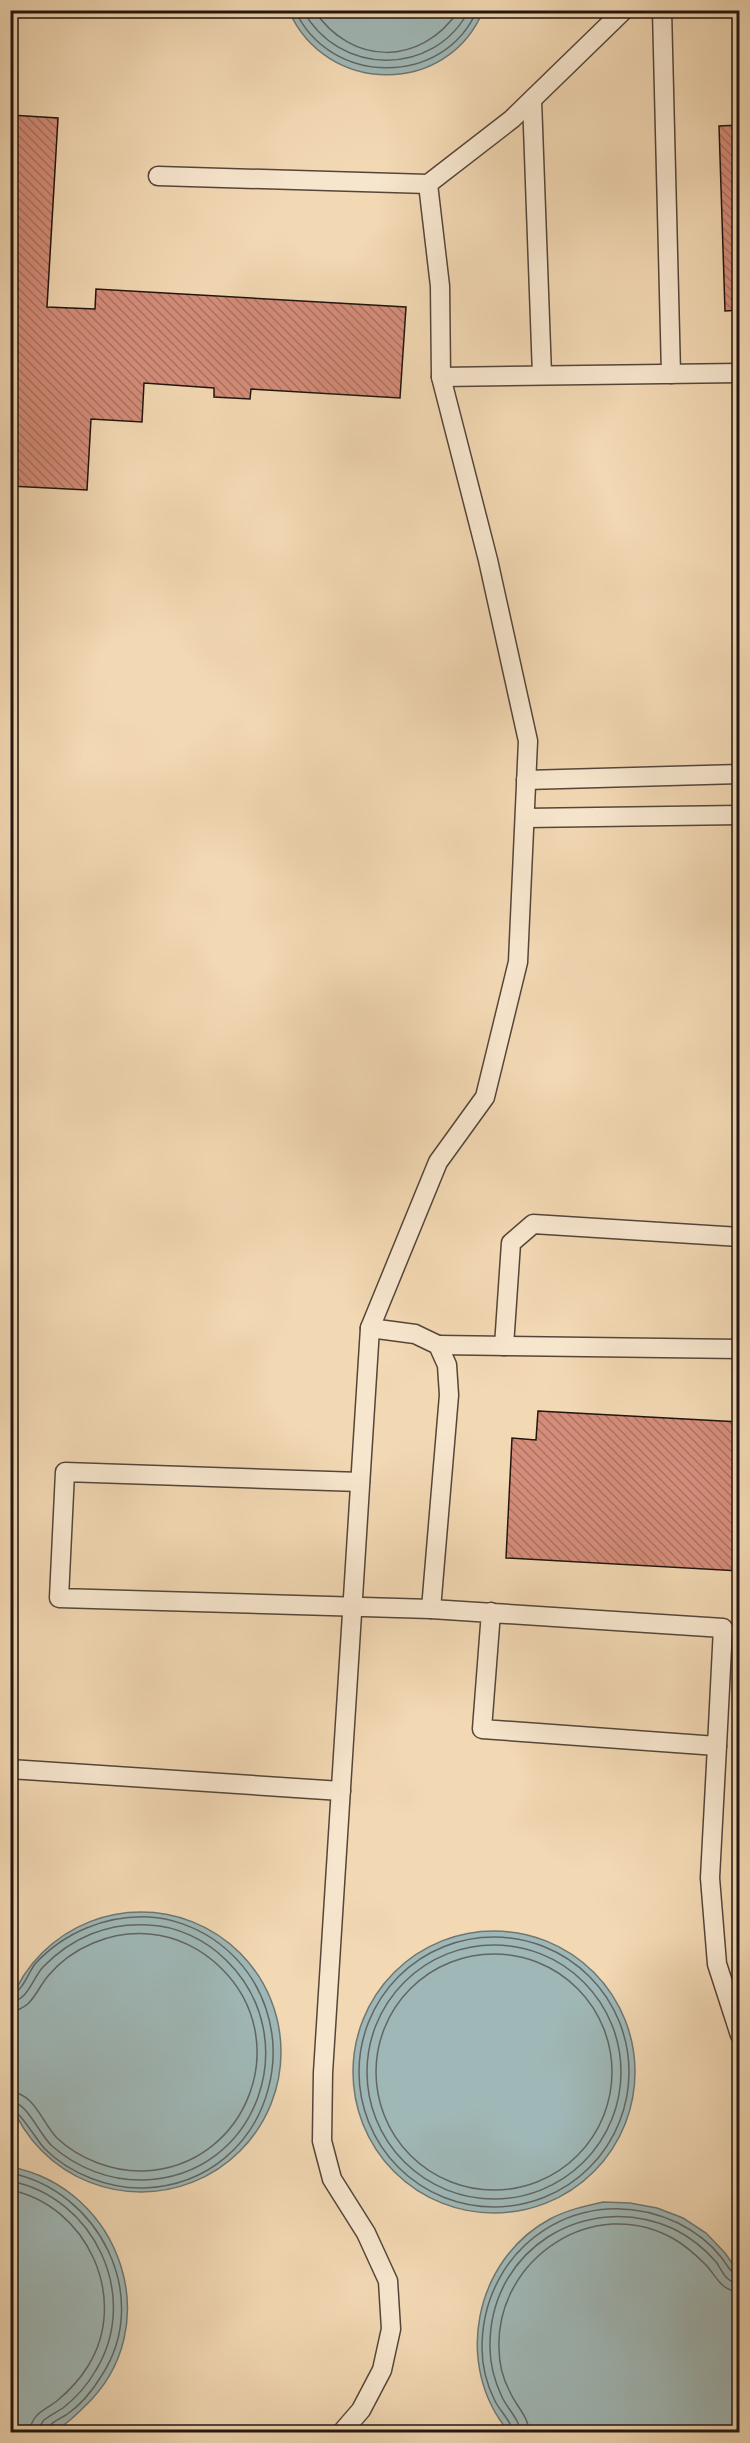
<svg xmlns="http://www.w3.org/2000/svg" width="750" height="2443" font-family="'Libre Caslon Text',serif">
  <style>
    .water { fill: #9fb8b7; stroke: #6d7774; stroke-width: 1.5 }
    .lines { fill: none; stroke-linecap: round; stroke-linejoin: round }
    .shore { stroke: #606664; stroke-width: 1.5 }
    .building { fill: url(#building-back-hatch); stroke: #211510; stroke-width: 1.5 }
    .lane-casing { stroke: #554639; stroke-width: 21 }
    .lane { stroke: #f7e6ce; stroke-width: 18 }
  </style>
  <defs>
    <pattern id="building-back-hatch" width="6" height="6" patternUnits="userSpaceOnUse" patternTransform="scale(1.5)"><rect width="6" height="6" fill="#d58d7a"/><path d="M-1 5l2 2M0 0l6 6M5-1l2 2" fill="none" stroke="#ac7263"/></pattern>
  </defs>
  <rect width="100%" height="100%" fill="#f2d8b3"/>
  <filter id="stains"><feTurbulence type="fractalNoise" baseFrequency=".00333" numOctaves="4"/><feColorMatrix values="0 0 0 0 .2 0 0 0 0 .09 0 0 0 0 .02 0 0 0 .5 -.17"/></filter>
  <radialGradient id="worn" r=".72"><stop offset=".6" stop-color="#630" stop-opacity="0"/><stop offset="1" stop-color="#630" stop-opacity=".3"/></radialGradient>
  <g class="water">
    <path d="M289 11H483C447 97 326 95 289 11Z"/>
    <circle cx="141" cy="2052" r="140"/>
    <circle cx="494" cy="2072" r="141"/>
    <path d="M11 2167C121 2188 169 2328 84 2407 75 2416 60 2431 47 2432 35 2434 22 2433 11 2432Z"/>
    <path d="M603 2202 630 2203 657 2208 683 2218 706 2233 725 2253 739 2273V2415L727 2432H509C453 2366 474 2260 550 2219 567 2210 585 2206 603 2202Z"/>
  </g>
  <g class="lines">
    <g class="shore">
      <path d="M295 10C329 86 444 88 477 10"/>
      <path d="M303 10C338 76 434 78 469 10"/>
      <path d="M314 10C351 66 421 67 459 10"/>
      <circle cx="494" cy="2072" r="135"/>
      <circle cx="494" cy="2072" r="127"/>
      <circle cx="494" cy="2072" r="118"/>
      <path d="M10 1995C22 1993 28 1973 35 1964 64 1932 107 1915 149 1917 171 1918 195 1927 213 1939 320 2013 276 2183 144 2188 109 2189 70 2174 45 2149 36 2140 20 2110 10 2109"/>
      <path d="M10 2002C28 2001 32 1979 43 1967 71 1938 108 1922 149 1925 177 1926 206 1940 226 1960 306 2038 258 2176 144 2180 110 2181 77 2168 52 2146 39 2134 27 2102 10 2101"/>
      <path d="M10 2011C32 2010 36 1990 48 1976 72 1947 111 1931 149 1934 176 1936 202 1949 221 1968 295 2040 248 2166 144 2171 113 2172 79 2159 57 2138 42 2123 35 2093 10 2092"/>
      <path d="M10 2173C98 2190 153 2296 102 2375 93 2390 81 2405 66 2415 58 2420 48 2423 47 2432"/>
      <path d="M10 2181C94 2197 141 2296 96 2370 88 2384 77 2397 63 2408 57 2412 50 2415 44 2420 40 2424 40 2428 39 2432"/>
      <path d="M10 2190C87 2205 130 2299 88 2366 80 2379 70 2390 58 2400 46 2410 31 2413 30 2432"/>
      <path d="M513 2432C512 2422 500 2411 495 2401 487 2385 482 2366 482 2348 482 2244 584 2178 678 2223 694 2231 710 2243 721 2257 727 2264 730 2274 740 2275"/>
      <path d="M520 2432C520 2420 507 2408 502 2397 495 2382 490 2365 490 2348 488 2250 586 2189 674 2229 690 2237 706 2250 717 2263 720 2268 723 2274 727 2278 731 2282 735 2283 740 2283"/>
      <path d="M529 2432C529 2417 516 2406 510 2392 503 2379 499 2363 499 2348 496 2259 594 2193 674 2239 686 2246 696 2255 706 2265 717 2277 721 2291 740 2292"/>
    </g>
  </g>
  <g class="building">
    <path d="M10 115 58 118 47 307 95 309 96 289 406 307 400 398 251 389 250 399 214 397V388L144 383 142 422 91 419 87 490 10 486Z"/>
    <path d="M740 125V310L725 311 719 126Z"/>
    <path d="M538 1411 740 1422V1571L506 1558 512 1438 536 1440Z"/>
  </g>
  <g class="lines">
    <defs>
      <g id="lane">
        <path d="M662 10 671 374"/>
        <path d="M532 100 542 375"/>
        <path d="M158 176 428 184 512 119 624 10"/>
        <path d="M441 377 740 373"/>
        <path d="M526 780 740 774"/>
        <path d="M525 818 740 815"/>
        <path d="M370 1328 415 1334 438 1345 447 1365 449 1395 431 1609"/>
        <path d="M438 1345 740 1349"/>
        <path d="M504 1346 511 1243 533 1224 740 1237"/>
        <path d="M360 1482 65 1472 59 1598 431 1609 723 1628 717 1746 482 1729 491 1612"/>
        <path d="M717 1746 710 1878 717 1964 740 2035"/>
        <path d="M10 1769 341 1791"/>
        <path d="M342 2432 361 2410 382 2370 391 2329 388 2281 366 2233 332 2179 322 2141 323 2073 370 1328 438 1162 485 1097 518 962 528 741 488 560 441 377 440 286 428 184"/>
      </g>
    </defs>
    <use href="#lane" class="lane-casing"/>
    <use href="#lane" class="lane"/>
  </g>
  <rect width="750" height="2443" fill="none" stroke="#f2d8b3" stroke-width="36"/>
  <rect x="12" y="12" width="726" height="2419" fill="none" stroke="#211510" stroke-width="3"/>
  <rect x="18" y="18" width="714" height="2407" fill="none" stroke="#211510" stroke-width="1.5"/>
  <rect width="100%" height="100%" filter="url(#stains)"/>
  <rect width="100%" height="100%" fill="url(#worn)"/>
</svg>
